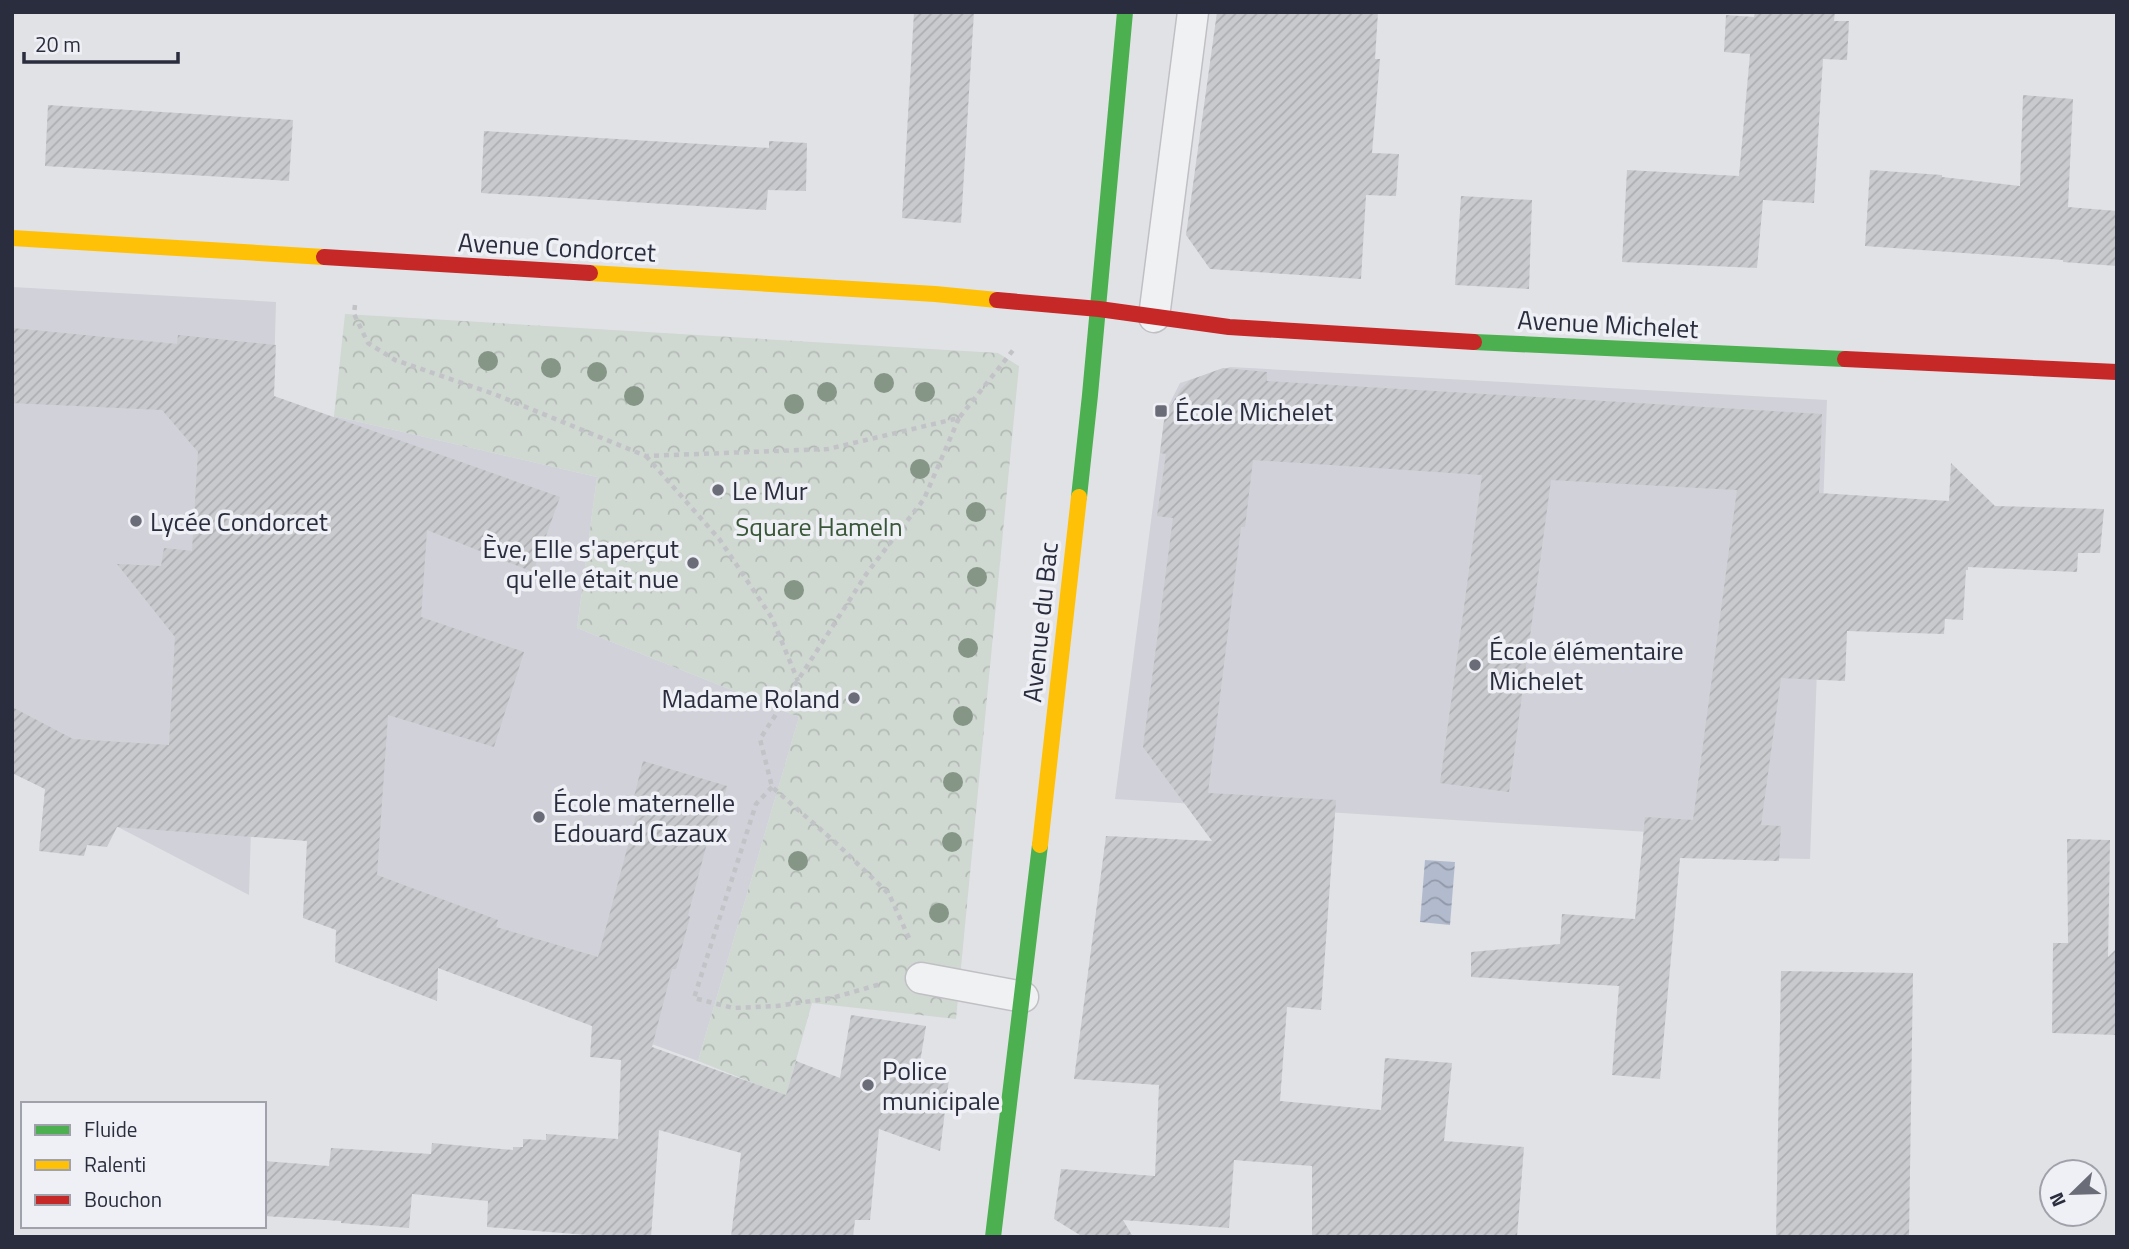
<svg xmlns="http://www.w3.org/2000/svg" width="2129" height="1249" font-family="'Titillium Web',sans-serif">
  <style>
    .built { fill: #d0d1d9 }
    .park { fill: url(#park-crowns) }
    .water { fill: url(#water-waves) }
    .building { fill: url(#building-hatch) }
    .lines { fill: none; stroke-linecap: round; stroke-linejoin: round }
    .lane-casing { stroke: #c0c0c4; stroke-width: 33 }
    .path { stroke: #c2c3c7; stroke-width: 4.5; stroke-dasharray: 5 5; stroke-linecap: butt }
    .lane { stroke: #f0f1f3; stroke-width: 30 }
    .fast { stroke: #4caf50; stroke-width: 16 }
    .slow { stroke: #ffc107; stroke-width: 16 }
    .jam { stroke: #c62828; stroke-width: 16 }
    .tree { fill: #859686 }
    .poi-dot { fill: #6a6c78; stroke: #eff0f5; stroke-width: 2.5 }
    .labels { text-anchor: middle; dominant-baseline: central; stroke-width: 7; stroke-linejoin: round; paint-order: stroke }
    .street-label { font-size: 26px; fill: #2a2d3d; stroke: #eff0f5 }
    .poi-label { font-size: 26px; fill: #2a2d3d; stroke: #eff0f5; text-anchor: start }
    .park-label { font-size: 26px; fill: #395738; stroke: #eff0f5 }
  </style>
  <defs>
    <pattern id="park-crowns" width="20" height="18" patternUnits="userSpaceOnUse" patternTransform="scale(1.75)"><rect width="20" height="18" fill="#d0d8d2"/><path d="M2 6a3 3 0 1 1 6 0M12 15a3 3 0 1 1 6 0" fill="none" stroke="#b3bab5"/></pattern>
    <pattern id="water-waves" width="16" height="10" patternUnits="userSpaceOnUse" patternTransform="scale(1.75)"><rect width="16" height="10" fill="#b2bbce"/><path d="M0 5q4-4 8 0t8 0" fill="none" stroke="#9198a8"/></pattern>
    <pattern id="building-hatch" width="6" height="6" patternUnits="userSpaceOnUse" patternTransform="scale(1.75)"><rect width="6" height="6" fill="#c9cace"/><path d="M-1 1l2-2M0 6l6-6M5 7l2-2" fill="none" stroke="#adaeb2"/></pattern>
  </defs>
  <rect width="100%" height="100%" fill="#e1e2e6"/>
  <g class="built">
    <path d="M12 287 276 302 272 444 258 597 249 895 12 772Z"/>
    <path d="M1230 367 1827 400 1810 859 1682 856 1681 834 1115 799 1165 413 1180 383Z"/>
    <path d="M334 416 597 477 577 628 799 717 698 1061 303 916Z"/>
  </g>
  <path class="park" d="M345 314 998 353 1019 366 956 1019 812 1003 786 1096 698 1061 799 717 577 628 597 477 334 416Z"/>
  <path class="water" d="M1425 860 1455 862 1450 925 1420 922Z"/>
  <g class="building">
    <path d="M914 12H974L961 223 902 218Z"/>
    <path d="M1217 12H1378L1375 59H1380L1372 153 1399 154 1396 196 1366 195 1361 279 1210 269 1186 235Z"/>
    <path d="M1755 12H1835L1834 21H1849L1847 60 1823 59 1814 203 1763 200 1757 268 1622 262 1627 170 1739 176 1750 54 1724 52 1726 15 1754 17Z"/>
    <path d="M2023 95 2073 99 2068 207 2117 211V266L2063 262V260L1865 246 1870 170 1942 175V177L2020 186Z"/>
    <path d="M48 105 293 120 289 181 45 166Z"/>
    <path d="M484 131 769 148V141L807 143 806 191 768 190 766 210 481 193Z"/>
    <path d="M1461 196 1532 200 1529 289 1455 285Z"/>
    <path d="M12 328 177 344 178 335 276 345 274 396 560 497 533 572 427 530 421 617 524 652 494 747 388 715 377 875 498 920 496 927 598 957 638 808 632 805 643 761 727 786 716 828H711L688 915 690 917 676 969H672L652 1047 786 1095 796 1061 840 1078 851 1015 926 1026 918 1074 949 1079 940 1151 879 1129 870 1220H855L853 1237H731L741 1153 659 1130 651 1237H613L487 1227 488 1201 412 1194 409 1228 341 1223V1221L264 1216V1161L329 1166 331 1148 431 1154 432 1143 513 1150V1147H523V1139L546 1140V1134L618 1139 621 1060 590 1057 592 1026 438 968 437 1001 335 962 336 930 303 918 307 841 117 827 107 847 87 845 84 856 39 851 45 789 12 773V707L73 739 169 745 175 637 117 564 161 566 164 548 192 551 198 452 162 410 12 403Z"/>
    <path d="M1223 368 1267 372V381L1822 414 1819 493 1949 501 1951 463 1995 506 2104 509 2100 553H2078L2077 572 1968 567V570H1966L1963 620 1945 619 1944 634 1847 631 1845 681 1781 678 1761 825 1781 826 1779 861 1680 858 1660 1079 1612 1075 1619 986 1471 977V952L1560 944 1562 914 1635 919 1645 817 1693 820 1737 490 1551 480 1509 792 1440 783 1482 475 1253 460 1245 527H1241L1208 793 1336 800 1321 1010 1287 1007 1280 1101 1381 1110 1385 1058 1452 1063 1444 1141 1524 1147 1517 1237H1312V1166L1234 1160 1229 1228 1123 1220 1133 1237H1083L1054 1219 1061 1169 1155 1176 1159 1085 1074 1079 1106 836 1212 841 1143 747 1173 518 1157 516 1166 454 1160 453 1164 421 1166 413 1181 389 1190 380Z"/>
    <path d="M2067 839 2110 840 2108 957 2117 948V1035L2052 1033 2053 943H2068Z"/>
    <path d="M1781 971 1913 973 1909 1237H1776Z"/>
  </g>
  <g class="lines">
    <defs>
      <g id="lane">
        <path d="M1154 317 1193 12"/>
        <path d="M921 978 1023 997"/>
      </g>
    </defs>
    <use href="#lane" class="lane-casing"/>
    <g class="path">
      <path d="M355 305 354 314 368 343 395 360 494 394 646 456 828 449 959 418 1014 349"/>
      <path d="M646 456 720 540 772 618 798 681"/>
      <path d="M772 787 756 804 694 998 733 1008 777 1006 832 998 881 984"/>
      <path d="M909 938 889 894 835 842 772 787 760 739 867 573 924 499 959 418"/>
    </g>
    <use href="#lane" class="lane"/>
    <g class="fast">
      <path d="M1474 342 1845 359"/>
      <path d="M1079 497 1090 395 1125 12"/>
      <path d="M993 1237 1040 845"/>
    </g>
    <g class="slow">
      <path d="M12 238 324 257"/>
      <path d="M590 273 935 294 997 300"/>
      <path d="M1040 845 1079 497"/>
    </g>
    <g class="jam">
      <path d="M324 257 590 273"/>
      <path d="M997 300 1099 309 1229 327 1474 342"/>
      <path d="M1845 359 2117 372"/>
    </g>
  </g>
  <g class="tree">
    <circle cx="488" cy="361" r="10"/>
    <circle cx="551" cy="368" r="10"/>
    <circle cx="597" cy="372" r="10"/>
    <circle cx="884" cy="383" r="10"/>
    <circle cx="827" cy="392" r="10"/>
    <circle cx="925" cy="392" r="10"/>
    <circle cx="634" cy="396" r="10"/>
    <circle cx="794" cy="404" r="10"/>
    <circle cx="920" cy="469" r="10"/>
    <circle cx="976" cy="512" r="10"/>
    <circle cx="977" cy="577" r="10"/>
    <circle cx="794" cy="590" r="10"/>
    <circle cx="968" cy="648" r="10"/>
    <circle cx="963" cy="716" r="10"/>
    <circle cx="953" cy="782" r="10"/>
    <circle cx="952" cy="842" r="10"/>
    <circle cx="798" cy="861" r="10"/>
    <circle cx="939" cy="913" r="10"/>
  </g>
  <g class="poi-dot">
    <rect x="1154" y="404" width="14" height="14" rx="3.5"/>
    <circle cx="718" cy="490" r="7"/>
    <circle cx="136" cy="521" r="7"/>
    <circle cx="693" cy="563" r="7"/>
    <circle cx="1475" cy="665" r="7"/>
    <circle cx="854" cy="698" r="7"/>
    <circle cx="539" cy="817" r="7"/>
    <circle cx="868" cy="1085" r="7"/>
  </g>
  <g class="labels">
    <g class="street-label">
      <text transform="translate(557 247) rotate(3)">Avenue Condorcet</text>
      <text transform="translate(1608 324) rotate(3)">Avenue Michelet</text>
      <text transform="translate(1040 622) rotate(-84)">Avenue du Bac</text>
    </g>
    <g class="poi-label">
      <text x="1175" y="411">École Michelet</text>
      <text x="732" y="490">Le Mur</text>
      <text x="150" y="521">Lycée Condorcet</text>
      <text x="679" y="548" text-anchor="end">Ève, Elle s'aperçut<tspan x="679" dy="30">qu'elle était nue</tspan></text>
      <text x="1489" y="650">École élémentaire<tspan x="1489" dy="30">Michelet</tspan></text>
      <text x="840" y="698" text-anchor="end">Madame Roland</text>
      <text x="553" y="802">École maternelle<tspan x="553" dy="30">Edouard Cazaux</tspan></text>
      <text x="882" y="1070">Police<tspan x="882" dy="30">municipale</tspan></text>
    </g>
    <g class="park-label">
      <text x="819" y="526">Square Hameln</text>
    </g>
  </g>
  <rect width="2129" height="1249" fill="none" stroke="#2a2d3d" stroke-width="28"/>
  <rect x="21" y="1102" width="245" height="126" fill="#eff0f5" stroke="#a0a2ab" stroke-width="2"/>
  <rect x="35" y="1125" width="35" height="10" fill="#4caf50" stroke="#a0a2ab" stroke-width="2"/>
  <text x="84" y="1137" font-size="21" fill="#2a2d3d">Fluide</text>
  <rect x="35" y="1160" width="35" height="10" fill="#ffc107" stroke="#a0a2ab" stroke-width="2"/>
  <text x="84" y="1172" font-size="21" fill="#2a2d3d">Ralenti</text>
  <rect x="35" y="1195" width="35" height="10" fill="#c62828" stroke="#a0a2ab" stroke-width="2"/>
  <text x="84" y="1207" font-size="21" fill="#2a2d3d">Bouchon</text>
  <g transform="translate(2073 1193) rotate(247)"><circle r="33" fill="#eff0f5" stroke="#a0a2ab" stroke-width="2"/>
  <path d="M0-5L12 26L0 18L-12 26Z" fill="#6a6c78"/>
  <text y="-10" font-size="19" font-weight="bold" text-anchor="middle" fill="#2a2d3d">N</text>
  </g>
  <path d="M24 52v10h154v-10" fill="none" stroke="#2a2d3d" stroke-width="3.5"/>
  <text x="35" y="52" font-size="21" fill="#2a2d3d" stroke="#eff0f5" stroke-width="5" paint-order="stroke">20 m</text>
</svg>
